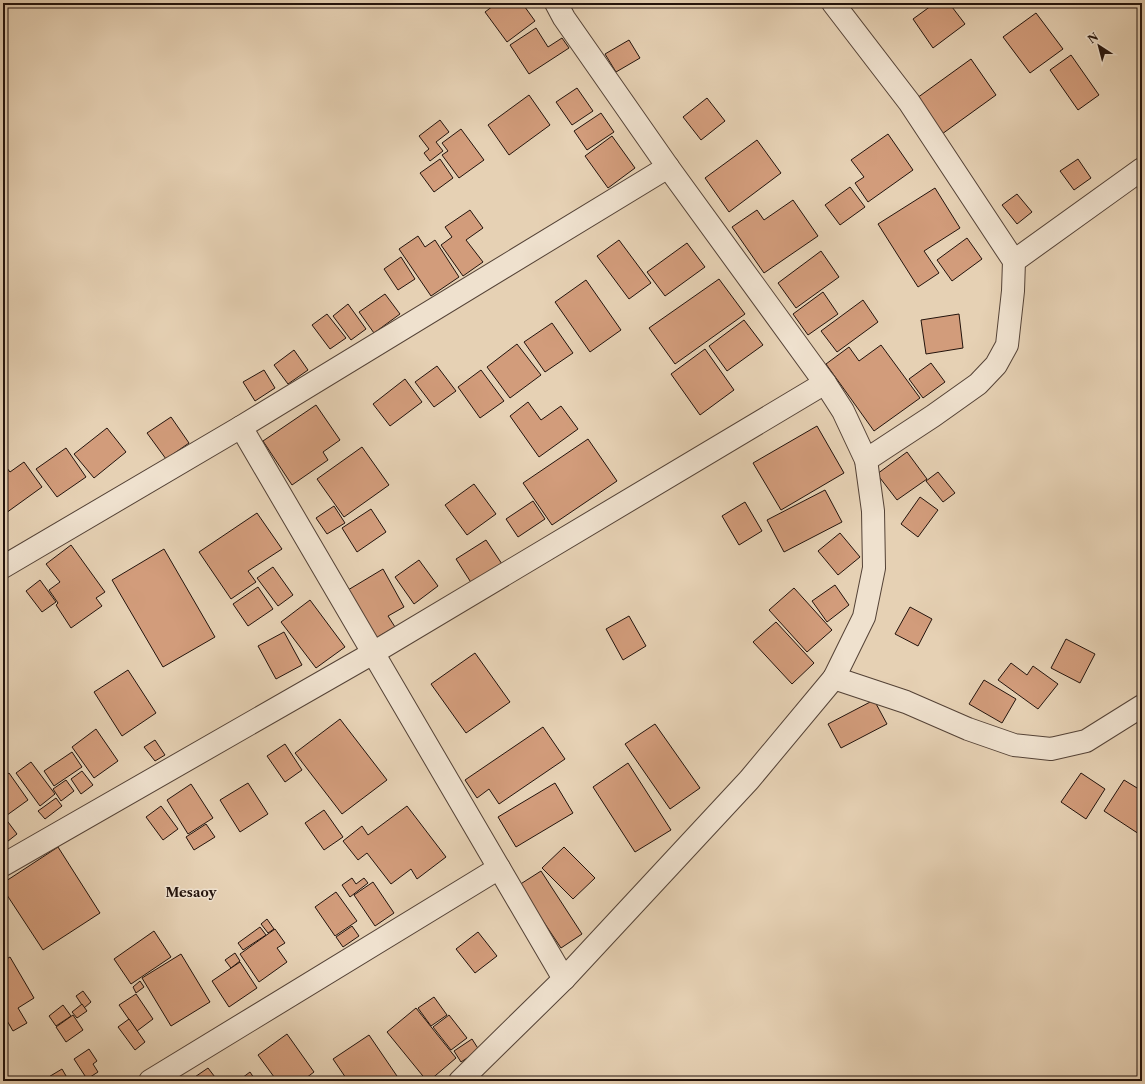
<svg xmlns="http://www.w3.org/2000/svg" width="1145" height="1084" font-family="'Libre Caslon Text',serif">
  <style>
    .building { fill: #d29c7b; stroke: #23130c }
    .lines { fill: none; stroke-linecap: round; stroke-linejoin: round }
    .minor-casing { stroke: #544236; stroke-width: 24 }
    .minor { stroke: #efe1ce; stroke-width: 22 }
    .labels { text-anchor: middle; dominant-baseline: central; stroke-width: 3; stroke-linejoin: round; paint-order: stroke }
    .quarter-label { font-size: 13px; font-weight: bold; fill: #23130c; stroke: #efe1ce }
  </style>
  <rect width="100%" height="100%" fill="#e6d1b4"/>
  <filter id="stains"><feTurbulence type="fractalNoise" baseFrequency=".005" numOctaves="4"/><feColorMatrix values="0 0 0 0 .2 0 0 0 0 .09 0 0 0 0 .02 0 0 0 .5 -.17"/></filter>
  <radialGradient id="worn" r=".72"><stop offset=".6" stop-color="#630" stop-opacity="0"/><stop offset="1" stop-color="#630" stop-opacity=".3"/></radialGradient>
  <g class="building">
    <path d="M497 3H522L535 21 507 42 485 12Z"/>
    <path d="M935 3H949L965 24 933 48 913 19Z"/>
    <path d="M1036 13 1063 49 1030 73 1003 37Z"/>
    <path d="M536 28 548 47 562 38 569 48 529 74 510 45Z"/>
    <path d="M629 40 640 58 616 72 605 54Z"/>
    <path d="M1071 55 1099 95 1078 110 1050 70Z"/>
    <path d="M971 59 996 95 942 134 917 98Z"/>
    <path d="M577 88 593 111 572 125 556 102Z"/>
    <path d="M529 95 550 125 509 155 488 125Z"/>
    <path d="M707 98 725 121 701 140 683 117Z"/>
    <path d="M601 113 614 132 587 150 574 131Z"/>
    <path d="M440 120 449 132 436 142 443 151 430 161 424 153 429 149 419 136Z"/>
    <path d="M461 129 484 160 459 178 442 155 448 151 442 143Z"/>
    <path d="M888 134 913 170 868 202 855 183 864 177 851 160Z"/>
    <path d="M612 136 635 168 608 188 585 156Z"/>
    <path d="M757 140 781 173 729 212 705 178Z"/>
    <path d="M440 159 453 178 434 192 420 173Z"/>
    <path d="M1078 159 1091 178 1074 190 1060 171Z"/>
    <path d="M850 187 865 207 840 225 825 205Z"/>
    <path d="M935 188 960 228 924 251 939 273 918 287 878 224Z"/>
    <path d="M1017 194 1032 212 1017 224 1002 205Z"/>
    <path d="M793 200 818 236 764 273 732 227 757 210 764 220Z"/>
    <path d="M470 210 483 228 466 240 483 262 463 276 441 245 452 237 445 227Z"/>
    <path d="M418 236 425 247 435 240 459 277 431 296 399 249Z"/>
    <path d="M967 238 982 259 952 281 937 260Z"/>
    <path d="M619 240 651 283 629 299 597 256Z"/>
    <path d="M687 243 705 267 665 296 647 272Z"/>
    <path d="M821 251 839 277 796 308 778 283Z"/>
    <path d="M401 257 415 279 398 290 384 269Z"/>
    <path d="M719 279 745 314 675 364 649 328Z"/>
    <path d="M586 280 621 330 590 352 555 302Z"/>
    <path d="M823 292 838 314 808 335 793 314Z"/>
    <path d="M385 294 400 314 374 333 359 312Z"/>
    <path d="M863 300 878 322 837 352 821 331Z"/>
    <path d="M348 304 366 329 351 340 333 316Z"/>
    <path d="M327 314 346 338 330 349 312 325Z"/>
    <path d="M959 314 963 348 926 354 921 320Z"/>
    <path d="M744 320 763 345 727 371 709 346Z"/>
    <path d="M552 323 573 353 545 372 524 342Z"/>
    <path d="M517 344 541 375 510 398 487 367Z"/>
    <path d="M881 345 920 398 874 431 826 364 849 347 859 361Z"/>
    <path d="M705 349 734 390 700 415 671 374Z"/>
    <path d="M294 350 308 370 288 384 274 365Z"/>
    <path d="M931 363 945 382 923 398 909 379Z"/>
    <path d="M437 366 456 391 434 407 415 382Z"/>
    <path d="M264 370 275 388 255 401 243 382Z"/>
    <path d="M481 370 504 401 480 418 458 387Z"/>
    <path d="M405 379 422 402 390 426 373 404Z"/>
    <path d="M528 402 541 420 561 406 578 429 539 457 510 416Z"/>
    <path d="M316 405 340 440 323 452 328 460 292 485 263 441Z"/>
    <path d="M171 417 189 443 166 459 147 433Z"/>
    <path d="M817 426 844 473 781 510 753 463Z"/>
    <path d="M107 428 126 452 94 478 74 454Z"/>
    <path d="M588 439 617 481 552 525 523 483Z"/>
    <path d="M362 447 389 485 344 517 317 479Z"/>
    <path d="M66 448 86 477 57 497 36 469Z"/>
    <path d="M907 452 927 479 897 500 877 474Z"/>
    <path d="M24 462 42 487 6 513 3 508V463L10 472Z"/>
    <path d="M938 472 955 493 943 502 926 481Z"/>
    <path d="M474 484 496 514 467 535 445 505Z"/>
    <path d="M825 490 842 522 784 552 767 520Z"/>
    <path d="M920 497 938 510 918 537 901 524Z"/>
    <path d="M533 501 545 519 518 537 506 519Z"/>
    <path d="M745 502 762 531 739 545 722 516Z"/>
    <path d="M334 506 345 523 327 534 316 518Z"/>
    <path d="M371 509 386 532 357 552 342 528Z"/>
    <path d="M257 513 282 549 248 571 256 582 231 599 199 552Z"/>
    <path d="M840 533 860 557 838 575 818 551Z"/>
    <path d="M486 540 502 564 472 584 456 559Z"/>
    <path d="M71 545 105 592 96 598 102 606 71 628 56 605 58 603 49 590 60 582 46 564Z"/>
    <path d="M164 549 215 637 163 667 112 580Z"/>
    <path d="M419 560 438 586 414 604 395 577Z"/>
    <path d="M273 567 293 595 278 606 257 578Z"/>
    <path d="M383 569 404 607 388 616 395 627 376 638 348 590Z"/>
    <path d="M40 580 56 602 42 612 26 591Z"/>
    <path d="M835 585 849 605 827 622 812 601Z"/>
    <path d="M258 587 273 609 248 626 233 604Z"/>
    <path d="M794 588 832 630 807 652 769 610Z"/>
    <path d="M310 600 345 647 316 668 281 622Z"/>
    <path d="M910 607 932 619 918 646 895 634Z"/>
    <path d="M629 616 646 646 623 660 606 629Z"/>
    <path d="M776 622 814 663 792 684 753 642Z"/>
    <path d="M284 632 302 665 276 679 258 646Z"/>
    <path d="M1066 639 1095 654 1080 683 1051 668Z"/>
    <path d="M475 653 510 702 466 733 431 684Z"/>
    <path d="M1011 663 1027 675 1033 666 1058 684 1038 709 998 680Z"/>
    <path d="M128 670 156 713 122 736 94 692Z"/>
    <path d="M984 680 1016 699 1002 723 969 704Z"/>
    <path d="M874 700 887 724 841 748 828 724Z"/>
    <path d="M340 719 387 780 342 814 295 753Z"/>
    <path d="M655 724 700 788 670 809 625 744Z"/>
    <path d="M543 727 565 759 499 804 489 789 477 798 465 780Z"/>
    <path d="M96 729 118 761 94 778 72 747Z"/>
    <path d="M155 740 165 755 155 761 144 747Z"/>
    <path d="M285 744 302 770 285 782 267 756Z"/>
    <path d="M72 752 82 767 54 786 44 771Z"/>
    <path d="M31 762 55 794 40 806 16 773Z"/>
    <path d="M628 763 671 830 635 852 593 787Z"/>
    <path d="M82 771 93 785 81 794 71 779Z"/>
    <path d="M9 773 28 800 3 818V777Z"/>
    <path d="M1081 773 1105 789 1086 819 1061 802Z"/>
    <path d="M66 780 74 791 61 801 53 789Z"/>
    <path d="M1124 780 1142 791V828L1139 834 1104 811Z"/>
    <path d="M248 783 268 814 240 832 220 800Z"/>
    <path d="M555 783 573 813 516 847 498 817Z"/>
    <path d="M191 784 213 818 188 834 167 800Z"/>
    <path d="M56 798 62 806 45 819 38 811Z"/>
    <path d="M161 806 178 829 163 840 146 817Z"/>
    <path d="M407 806 446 857 417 879 411 869 391 884 367 853 358 860 343 841 362 826 368 835Z"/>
    <path d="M324 810 343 837 324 850 305 823Z"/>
    <path d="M5 818 17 834 3 845V820Z"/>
    <path d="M206 824 215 837 194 850 186 837Z"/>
    <path d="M58 847 100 913 43 950 3 889V883Z"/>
    <path d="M564 847 595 878 573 899 542 868Z"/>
    <path d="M541 871 582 934 561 948 519 885Z"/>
    <path d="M352 878 356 884 364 878 368 883 350 897 342 885Z"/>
    <path d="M373 882 394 913 375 926 354 895Z"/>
    <path d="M336 892 357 921 335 936 315 907Z"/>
    <path d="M267 919 274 929 268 933 261 924Z"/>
    <path d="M352 926 359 936 343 947 336 937Z"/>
    <path d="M260 927 266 935 243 950 238 943Z"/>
    <path d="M275 929 285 943 277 948 287 962 259 982 240 954Z"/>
    <path d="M154 931 171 957 131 984 114 959Z"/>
    <path d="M478 932 497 956 475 973 456 949Z"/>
    <path d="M235 953 240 961 231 968 225 960Z"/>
    <path d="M181 954 210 1002 171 1026 142 978Z"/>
    <path d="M10 957 34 998 18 1008 27 1023 13 1031 6 1019 3 1021V961Z"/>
    <path d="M240 962 257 988 229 1007 212 981Z"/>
    <path d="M140 981 144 987 136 993 133 987Z"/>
    <path d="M83 991 91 1002 84 1008 76 996Z"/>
    <path d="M136 994 153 1019 137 1031 119 1005Z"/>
    <path d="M434 997 447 1015 431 1026 418 1008Z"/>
    <path d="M82 1004 87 1011 77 1018 72 1012Z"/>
    <path d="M63 1005 71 1016 56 1026 49 1016Z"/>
    <path d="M416 1008 456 1058 429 1081H427L387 1032Z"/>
    <path d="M73 1015 83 1030 66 1042 56 1027Z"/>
    <path d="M449 1015 467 1038 451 1050 433 1027Z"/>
    <path d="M129 1019 145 1042 135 1050 118 1027Z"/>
    <path d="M287 1034 314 1072 302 1081 294 1080 277 1081 258 1055Z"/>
    <path d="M369 1035 399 1079 396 1081H348L333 1059Z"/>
    <path d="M472 1039 479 1050 461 1062 454 1051Z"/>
    <path d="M89 1049 97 1061 93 1064 98 1072 87 1079 74 1059Z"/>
    <path d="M208 1068 218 1081H189Z"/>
    <path d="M62 1069 69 1081H42Z"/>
    <path d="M250 1072 256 1081H238Z"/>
  </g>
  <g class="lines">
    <defs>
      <g id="minor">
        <path d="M833 3 909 102 1014 261 1013 291 1007 345 996 365 978 384 933 416 866 460"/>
        <path d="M1014 261 1142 169"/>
        <path d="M241 427 564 979"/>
        <path d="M3 567 241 427 668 167"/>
        <path d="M834 678 906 702 968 729 1014 745 1051 749 1086 741 1142 706"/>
        <path d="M3 865 373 653 825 383"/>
        <path d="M150 1081 499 868"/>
        <path d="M460 1081 564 979 749 780 834 678 864 617 874 568 873 511 866 460 843 411 825 383 668 167 564 18 556 3"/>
      </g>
    </defs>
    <use href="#minor" class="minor-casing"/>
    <use href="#minor" class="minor"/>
  </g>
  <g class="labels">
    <g class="quarter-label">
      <text x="191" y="892">Mesaoy</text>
    </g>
  </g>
  <rect width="1145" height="1084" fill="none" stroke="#e6d1b4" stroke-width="16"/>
  <rect x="4" y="4" width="1137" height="1076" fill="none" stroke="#23130c" stroke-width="2"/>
  <rect x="8" y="8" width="1129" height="1068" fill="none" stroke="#23130c"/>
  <g transform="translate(1099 46) rotate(324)" stroke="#efe1ce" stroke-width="3" paint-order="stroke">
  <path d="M0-3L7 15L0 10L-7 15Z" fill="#23130c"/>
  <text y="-6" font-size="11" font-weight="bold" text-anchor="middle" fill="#23130c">N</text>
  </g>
  <rect width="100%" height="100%" filter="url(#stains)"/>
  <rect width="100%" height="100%" fill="url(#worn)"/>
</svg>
